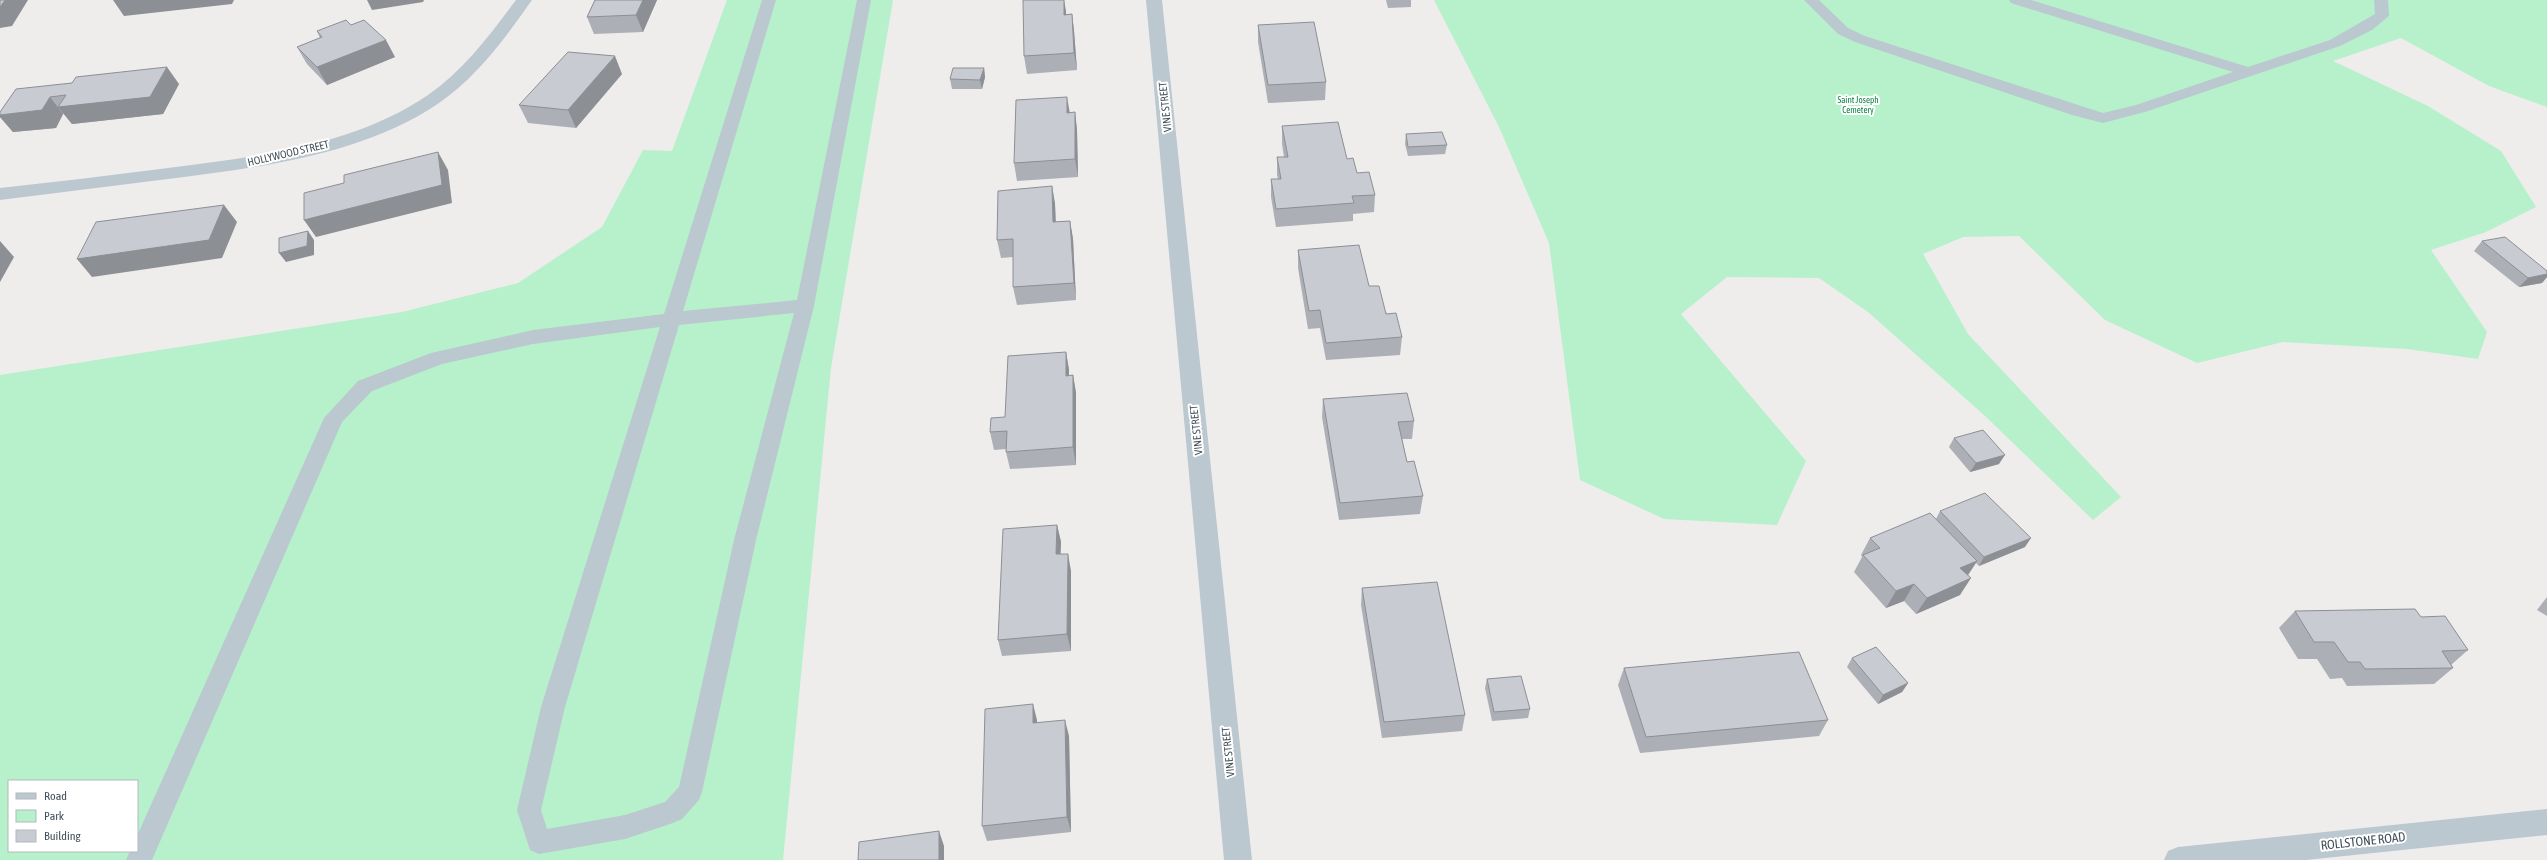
<svg xmlns="http://www.w3.org/2000/svg" width="2547" height="860" font-family="'Asap Condensed',sans-serif">
  <style>
    .green { fill: #b6f1cb; fill-rule: evenodd }
    .lines { fill: none; stroke-linecap: round; stroke-linejoin: round }
    .service { fill: #bbc8d0; fill-rule: evenodd }
    .minor { fill: #bbc8d0; fill-rule: evenodd }
    .wall { fill: #acafb5 }
    .shaded-wall { fill: #8c8f93 }
    .building { fill: #c8ccd2; stroke: #8c8f93 }
    .labels { text-anchor: middle; dominant-baseline: central; stroke-width: 4; stroke-linejoin: round; paint-order: stroke }
    .far-park-label { font-size: 9px; fill: #108144; stroke: #fff }
    .street-label { font-size: 11px; fill: #43515b; stroke: #fff }
    .near-street-label { font-size: 13px; fill: #43515b; stroke: #fff }
  </style>
  <rect width="100%" height="100%" fill="#efecec"/>
  <g class="green">
    <path d="M727 0H893L831 368 783 860H0V375L402 312 518 283 602 227 643 150 672 151ZM9 781H137V851H9Z"/>
    <path d="M1434 0H2547V107L2489 86 2401 38 2333 61 2428 106 2501 151 2536 207 2486 232 2431 250 2487 332 2478 359 2407 349 2283 342 2197 363 2105 320 2019 236 1963 237 1923 254 1968 334 2121 497 2093 520 1984 415 1868 312 1819 278 1727 277 1681 314 1806 461 1777 525 1664 519 1580 480 1549 243 1499 127Z"/>
  </g>
  <g class="lines">
    <g class="service">
      <path d="M762 0H776L683 311 797 300 857 0H871L814 306 756 540 702 792 699 800 682 819 673 823 625 839 539 854 530 850 517 810 541 707 660 327 533 344 442 364 372 391 342 422 152 860H126L130 851H137V836L324 418 358 381 431 353 533 330 664 314ZM794 313 734 540 679 787 665 802 625 815 547 829 541 810 565 707 679 325Z"/>
      <path d="M1804 0H1819L1848 28 1865 36 2103 113 2136 105 2233 72 2011 3 2009 0H2031L2248 67 2330 40 2375 14 2374 0H2388L2389 16 2372 30 2340 46 2148 111 2103 123 2072 115 1855 42 1838 34Z"/>
    </g>
    <g class="minor">
      <path d="M516 0H532C506 37 477 77 439 103 361 156 260 167 168 179 112 186 56 193 0 200V188C56 182 112 175 168 168 256 157 353 146 428 95 464 70 490 35 516 0Z"/>
      <path d="M1146 0H1162L1252 860H1224Z"/>
      <path d="M2547 809V835L2306 860H2164L2168 851 2178 847Z"/>
    </g>
  </g>
  <g class="wall">
    <path d="M595 0H657L643 32 594 34 587 17Z"/>
    <path d="M1386 0H1411V7L1388 8Z"/>
    <path d="M1066 11V14H1072L1074 31 1077 70 1027 74 1024 56Z"/>
    <path d="M1258 25 1326 82 1325 100 1268 103 1258 42Z"/>
    <path d="M317 31 395 57 327 85 307 64 297 47 320 38Z"/>
    <path d="M984 68 985 77 982 89H952L950 79Z"/>
    <path d="M622 74 576 128 528 123 519 105Z"/>
    <path d="M179 84 163 114 72 124 64 114H63L56 128 13 132 0 117V112L16 89Z"/>
    <path d="M1075 112 1077 130 1078 177 1017 181 1014 163 1069 113Z"/>
    <path d="M1282 126 1347 159 1357 173 1375 195 1374 212 1353 214V221L1276 227 1271 197V179H1278L1277 175V157H1284L1282 144Z"/>
    <path d="M1406 134 1447 145 1445 154 1408 156 1405 144Z"/>
    <path d="M1052 186 1055 204 1056 222 1070 221 1073 239 1076 300 1017 305 1013 287V257L1001 258 997 240Z"/>
    <path d="M2482 241 2547 271V277L2542 283 2519 287 2474 251Z"/>
    <path d="M1298 250 1369 286 1402 337 1400 355 1326 360 1320 328 1308 329 1298 268Z"/>
    <path d="M1066 352 1069 370V376L1073 375 1076 393V465L1010 469 1006 452V449L994 450 990 432 1005 417Z"/>
    <path d="M1323 399 1414 421 1412 439H1402L1407 462 1423 496 1420 514 1339 520 1322 417Z"/>
    <path d="M1954 438 1999 464 1970 472 1949 447Z"/>
    <path d="M1940 511 2025 547 1979 566 1976 563 1968 575 1960 595 1916 614 1904 601 1886 608 1854 572 1862 557 1861 555 1870 538 1936 519Z"/>
    <path d="M1057 525 1061 542 1060 554 1071 571V651L1002 656 998 640Z"/>
    <path d="M1362 588 1465 715 1462 731 1382 738 1361 605Z"/>
    <path d="M2547 597V616L2537 610Z"/>
    <path d="M2295 611 2468 650 2451 665 2453 668 2434 684 2347 686 2342 678 2330 679 2317 659H2298L2279 628Z"/>
    <path d="M1852 658 1908 683 1902 692 1878 704 1847 667Z"/>
    <path d="M1624 668 1828 720 1819 736 1640 753 1618 685Z"/>
    <path d="M1487 679 1530 709 1528 718 1492 721 1485 688Z"/>
    <path d="M1037 720V723L1069 736 1071 832 987 841 982 826Z"/>
  </g>
  <g class="shaded-wall">
    <path d="M5 0H28L12 26 0 28V7Z"/>
    <path d="M113 0H234L232 4 124 16Z"/>
    <path d="M367 0H424L423 2 372 10Z"/>
    <path d="M643 0H657L643 32 636 15Z"/>
    <path d="M1064 0 1066 11V32L1064 15Z"/>
    <path d="M1072 14 1074 31 1077 70 1074 53Z"/>
    <path d="M386 40 395 57 327 85 317 67Z"/>
    <path d="M615 56 622 74 576 128 568 110Z"/>
    <path d="M167 67 179 84 163 114 72 124 58 107Z"/>
    <path d="M984 68 985 77 982 89 980 80Z"/>
    <path d="M50 97 63 114 56 128 13 132 0 117V115Z"/>
    <path d="M1067 97 1070 114 1067 113Z"/>
    <path d="M1075 112 1077 130 1078 177 1075 159Z"/>
    <path d="M438 152 448 170 452 203 316 237 304 220Z"/>
    <path d="M1052 186 1055 204 1056 240 1053 222Z"/>
    <path d="M224 205 237 222 222 258 92 277 77 259Z"/>
    <path d="M1070 221 1073 239 1076 300 1074 283Z"/>
    <path d="M308 231 314 240V255L286 262 279 253Z"/>
    <path d="M0 241 14 257 0 282Z"/>
    <path d="M2547 274V277L2542 283 2519 287 2528 278Z"/>
    <path d="M1066 352 1069 370V394L1066 376Z"/>
    <path d="M1073 375 1076 393V465L1073 447Z"/>
    <path d="M2005 455 1999 464 1970 472 1976 463Z"/>
    <path d="M1057 525 1061 542 1060 571 1056 554Z"/>
    <path d="M2031 538 2025 547 1979 566 1984 557Z"/>
    <path d="M1068 554 1071 571V651L1067 634Z"/>
    <path d="M1977 561 1966 578 1960 568Z"/>
    <path d="M1971 578 1960 595 1916 614 1927 598Z"/>
    <path d="M1914 584 1904 601 1886 608 1896 591Z"/>
    <path d="M1908 683 1902 692 1878 704 1883 695Z"/>
    <path d="M1033 704 1037 720V739L1033 723Z"/>
    <path d="M1065 720 1069 736 1071 832 1067 817Z"/>
    <path d="M939 831 944 846V860H939Z"/>
  </g>
  <g class="building">
    <path d="M0 0H5L0 7Z"/>
    <path d="M595 0H643L636 15 587 17Z"/>
    <path d="M1023 0H1064V15L1072 14 1074 53 1024 56Z"/>
    <path d="M346 20 351 25 364 20 386 40 317 67 297 47 322 37 317 31Z"/>
    <path d="M1314 22 1326 82 1268 85 1258 25Z"/>
    <path d="M568 52 615 56 568 110 519 105Z"/>
    <path d="M167 67 150 97 58 107 66 95 50 97 42 110 0 115V112L16 89 72 83 76 77Z"/>
    <path d="M953 68H984L980 80 950 79Z"/>
    <path d="M1067 97V113L1075 112V159L1014 163 1016 100Z"/>
    <path d="M1338 122 1347 159 1353 158 1357 173 1369 172 1375 195 1352 196 1354 203 1276 209 1271 179H1281L1277 157H1288L1282 126Z"/>
    <path d="M1442 132 1447 145 1408 147 1406 134Z"/>
    <path d="M438 152 442 185 304 220V193L344 183V175Z"/>
    <path d="M1052 186 1053 222 1070 221 1074 283 1013 287V239L997 240 998 191Z"/>
    <path d="M224 205 209 240 77 259 96 222Z"/>
    <path d="M308 231 307 246 279 253V238Z"/>
    <path d="M2505 237 2547 271V274L2528 278 2482 241Z"/>
    <path d="M1359 245 1369 286H1379L1386 314 1396 313 1402 337 1326 343 1320 310 1309 311 1298 250Z"/>
    <path d="M1066 352V376L1073 375V447L1006 452 1007 431 990 432 991 418 1005 417 1008 356Z"/>
    <path d="M1407 393 1414 421 1398 422 1407 462 1414 461 1423 496 1340 503 1323 399Z"/>
    <path d="M1983 430 2005 455 1976 463 1954 438Z"/>
    <path d="M1985 493 2031 538 1984 557 1940 511Z"/>
    <path d="M1930 513 1977 561 1960 568 1971 578 1927 598 1914 584 1896 591 1863 555 1880 548 1870 538Z"/>
    <path d="M1057 525 1056 554H1068L1067 634 998 640 1003 529Z"/>
    <path d="M1437 582 1465 715 1384 722 1362 588Z"/>
    <path d="M2415 609 2421 617 2445 616 2468 650 2442 651 2453 668 2365 669 2360 662H2348L2334 642H2314L2295 611Z"/>
    <path d="M1876 647 1908 683 1883 695 1852 658Z"/>
    <path d="M1799 652 1828 720 1646 737 1624 668Z"/>
    <path d="M1521 676 1530 709 1494 712 1487 679Z"/>
    <path d="M1033 704V723L1065 720 1067 817 982 826 985 709Z"/>
    <path d="M939 831V860H858L859 842Z"/>
  </g>
  <g class="labels">
    <g class="far-park-label">
      <text x="1858" y="100">Saint Joseph<tspan x="1858" dy="10">Cemetery</tspan></text>
    </g>
    <g class="street-label">
      <text transform="translate(1165 107) rotate(-96)">VINE STREET</text>
      <text transform="translate(288 153) rotate(-13)">HOLLYWOOD STREET</text>
      <text transform="translate(1196 430) rotate(-96)">VINE STREET</text>
      <text transform="translate(1228 752) rotate(-96)">VINE STREET</text>
    </g>
    <g class="near-street-label">
      <text transform="translate(2363 841) rotate(-6)">ROLLSTONE ROAD</text>
    </g>
  </g>
  <rect x="8" y="780" width="130" height="72" fill="#ffffff" stroke="#b4b9bd"/>
  <rect x="16" y="793" width="20" height="6" fill="#bbc8d0" stroke="#b4b9bd"/>
  <text x="44" y="800" font-size="12" fill="#43515b">Road</text>
  <rect x="16" y="810" width="20" height="12" fill="#b6f1cb" stroke="#b4b9bd"/>
  <text x="44" y="820" font-size="12" fill="#43515b">Park</text>
  <rect x="16" y="830" width="20" height="12" fill="#c8ccd2" stroke="#b4b9bd"/>
  <text x="44" y="840" font-size="12" fill="#43515b">Building</text>
</svg>
